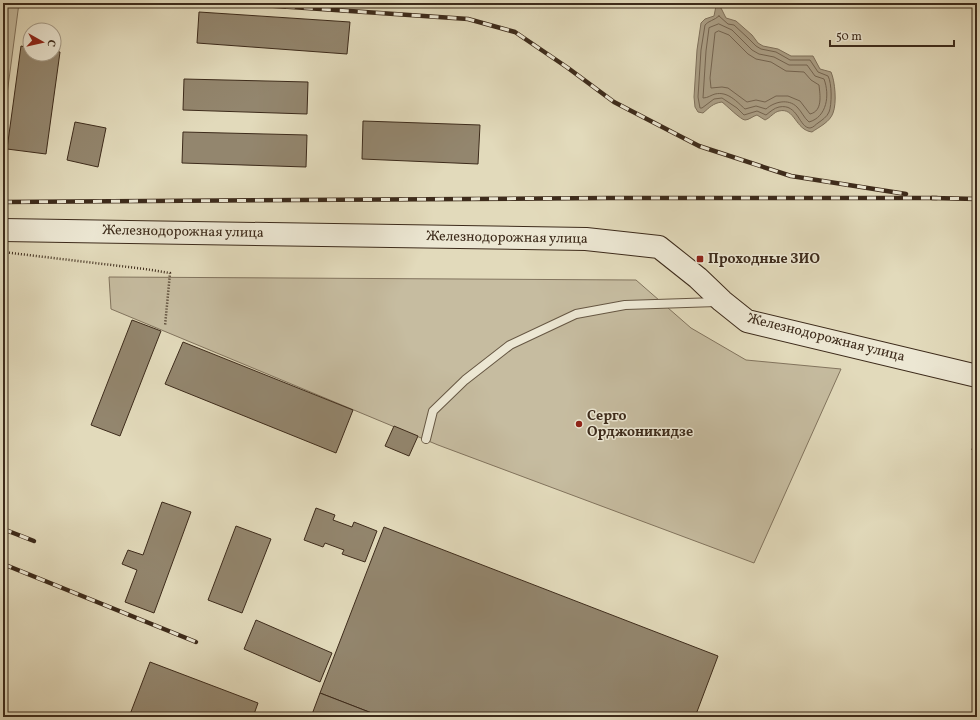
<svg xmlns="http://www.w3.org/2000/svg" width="980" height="720" font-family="Vollkorn,serif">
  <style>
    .green { fill: #c6bca0; stroke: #82745e }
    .water { fill: #aa9e85; stroke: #7e705b }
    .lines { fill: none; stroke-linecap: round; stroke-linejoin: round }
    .shore { stroke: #746450; stroke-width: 1 }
    .building { fill: #93866e; stroke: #3d2b1b }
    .lane-casing { stroke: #665743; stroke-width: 10 }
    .secondary-casing { stroke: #3d2b1b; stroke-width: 24 }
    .path { stroke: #3d2b1b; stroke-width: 2.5; stroke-dasharray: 1 2; stroke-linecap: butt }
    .lane { stroke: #ece7d3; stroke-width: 8 }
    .secondary { stroke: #ece7d3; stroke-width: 22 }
    .rail-casing { stroke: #3d2b1b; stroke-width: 4.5 }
    .rail { stroke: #ece7d3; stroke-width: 3; stroke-dasharray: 9; stroke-linecap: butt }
    .poi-dot { fill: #8f2418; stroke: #ece7d3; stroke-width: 1.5 }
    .labels { text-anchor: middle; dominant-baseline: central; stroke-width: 3; stroke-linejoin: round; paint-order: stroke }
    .street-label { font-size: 14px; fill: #3d2b1b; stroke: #ece7d3 }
    .poi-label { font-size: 14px; font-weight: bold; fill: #3d2b1b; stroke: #ece7d3; text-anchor: start }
  </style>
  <rect width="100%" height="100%" fill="#e2dabb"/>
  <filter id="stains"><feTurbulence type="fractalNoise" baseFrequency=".005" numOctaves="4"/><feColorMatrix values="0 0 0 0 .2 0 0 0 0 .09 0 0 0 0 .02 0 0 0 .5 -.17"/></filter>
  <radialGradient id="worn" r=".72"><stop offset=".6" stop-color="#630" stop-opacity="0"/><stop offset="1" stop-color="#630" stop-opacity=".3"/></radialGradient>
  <g class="green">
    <path d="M3 3H19L3 125Z"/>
    <path d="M109 277 636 280 691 328 746 360 841 369 754 563 438 445 111 309Z"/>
  </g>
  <path class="water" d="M716 6 721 8 726 18 736 21 752 35 758 43 763 46 778 49 791 56H813L820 69 831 72C835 81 837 103 833 113 830 122 819 127 812 132 795 130 795 107 779 111 774 112 770 118 765 120L757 115C753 116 749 120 745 120 741 120 726 105 722 102 713 103 709 108 703 113L698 112 695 107 694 97 697 50 701 23 705 19 714 16Z"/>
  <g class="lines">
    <g class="shore">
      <path d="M719 16 728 24 734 25 748 38 756 46 761 49 776 52 790 60H810L818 72 828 76C832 83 832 105 829 112 827 117 822 120 818 123 816 124 813 128 810 128 799 128 798 103 779 107 774 108 770 112 766 115L757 111 744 115 737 108 722 98 714 99 702 108H700L698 97 701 50 705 25C708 21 715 20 719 16Z"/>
      <path d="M719 24 732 30 752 50 759 54 774 57 789 65H807L815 76 824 79C830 95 827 117 809 122 804 118 802 112 797 107 788 98 774 102 766 109L756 106 745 109C737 102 728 91 715 94 711 95 708 98 703 98L706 51 709 28Z"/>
      <path d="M719 31 729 35 748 54 756 59 771 62 786 71 804 72 811 80 819 85C820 95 823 111 810 114L800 101 788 96H776L765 102 756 100 747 102 728 88 722 87 711 88 710 78 715 33Z"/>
    </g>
  </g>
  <g class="building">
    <path d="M199 12 350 22 347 54 197 43Z"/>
    <path d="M21 46 30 48V54H54V51L60 52 46 154 7 149Z"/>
    <path d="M184 79 308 82 307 114 183 110Z"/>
    <path d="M363 121 480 125 478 164 362 159Z"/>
    <path d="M75 122 106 128 98 167 67 160Z"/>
    <path d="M183 132 307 135 306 167 182 163Z"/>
    <path d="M132 320 161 331 120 436 91 425Z"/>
    <path d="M183 342 353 410 336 453 165 384Z"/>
    <path d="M3 407 7 408 3 418Z"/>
    <path d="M394 426 418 436 409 456 385 446Z"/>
    <path d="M977 427V451L972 450Z"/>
    <path d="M162 502 191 512 154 613 125 602 137 570 122 564 128 550 143 555Z"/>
    <path d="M316 508 335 515 333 520 352 527 354 522 377 531 365 562 342 554 344 550 325 543 323 547 304 540Z"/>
    <path d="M236 526 271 539 242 613 208 600Z"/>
    <path d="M384 527 718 656 695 717H382L320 693Z"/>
    <path d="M256 620 332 653 320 682 244 649Z"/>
    <path d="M150 662 258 703 253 717H129Z"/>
    <path d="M320 693 382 717H311Z"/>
  </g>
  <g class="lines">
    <defs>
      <path id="lane" d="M426 439 433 411 465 380 510 345 576 314 625 305 717 302"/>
      <path id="secondary" d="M3 230 586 239 659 247 698 278 722 301 747 321 977 376"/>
    </defs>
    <use href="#lane" class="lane-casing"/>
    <use href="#secondary" class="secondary-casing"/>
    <path class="path" d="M3 252 145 269 170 273 165 326"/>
    <use href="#lane" class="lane"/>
    <use href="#secondary" class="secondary"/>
    <defs>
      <g id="rail">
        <path d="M232 3 468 19 515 32 568 68 614 102 699 146 791 176 906 194"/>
        <path d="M932 198 977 199"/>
        <path d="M3 202 609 198H937"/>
        <path d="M3 529 34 541"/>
        <path d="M3 564 196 642"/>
      </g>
    </defs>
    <use href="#rail" class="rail-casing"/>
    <use href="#rail" class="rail"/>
  </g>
  <g class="poi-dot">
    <rect x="696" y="255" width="8" height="8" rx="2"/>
    <circle cx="579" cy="424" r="4"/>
  </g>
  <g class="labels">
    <g class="street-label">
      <text transform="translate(183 232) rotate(1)">Железнодорожная улица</text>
      <text transform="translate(507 238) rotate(1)">Железнодорожная улица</text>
      <text transform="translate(826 338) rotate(14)">Железнодорожная улица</text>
    </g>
    <g class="poi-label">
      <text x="708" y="259">Проходные ЗИО</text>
      <text x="587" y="416">Серго<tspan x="587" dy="16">Орджоникидзе</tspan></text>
    </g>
  </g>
  <rect width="980" height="720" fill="none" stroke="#e2dabb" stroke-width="16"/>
  <rect x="4" y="4" width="972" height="712" fill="none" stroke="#3d2b1b" stroke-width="2"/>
  <rect x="8" y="8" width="964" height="704" fill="none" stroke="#3d2b1b"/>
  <g transform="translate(42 42) rotate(98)"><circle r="19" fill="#ece7d3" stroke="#a69c89"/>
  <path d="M0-3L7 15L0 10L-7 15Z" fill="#8f2418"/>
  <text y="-6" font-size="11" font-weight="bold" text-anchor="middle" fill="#3d2b1b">С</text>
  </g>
  <path d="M830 40v6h124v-6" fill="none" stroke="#3d2b1b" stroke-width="2"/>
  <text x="836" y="40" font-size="12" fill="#3d2b1b" stroke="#ece7d3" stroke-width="3" paint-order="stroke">50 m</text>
  <rect width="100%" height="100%" filter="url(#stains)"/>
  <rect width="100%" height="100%" fill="url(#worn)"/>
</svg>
